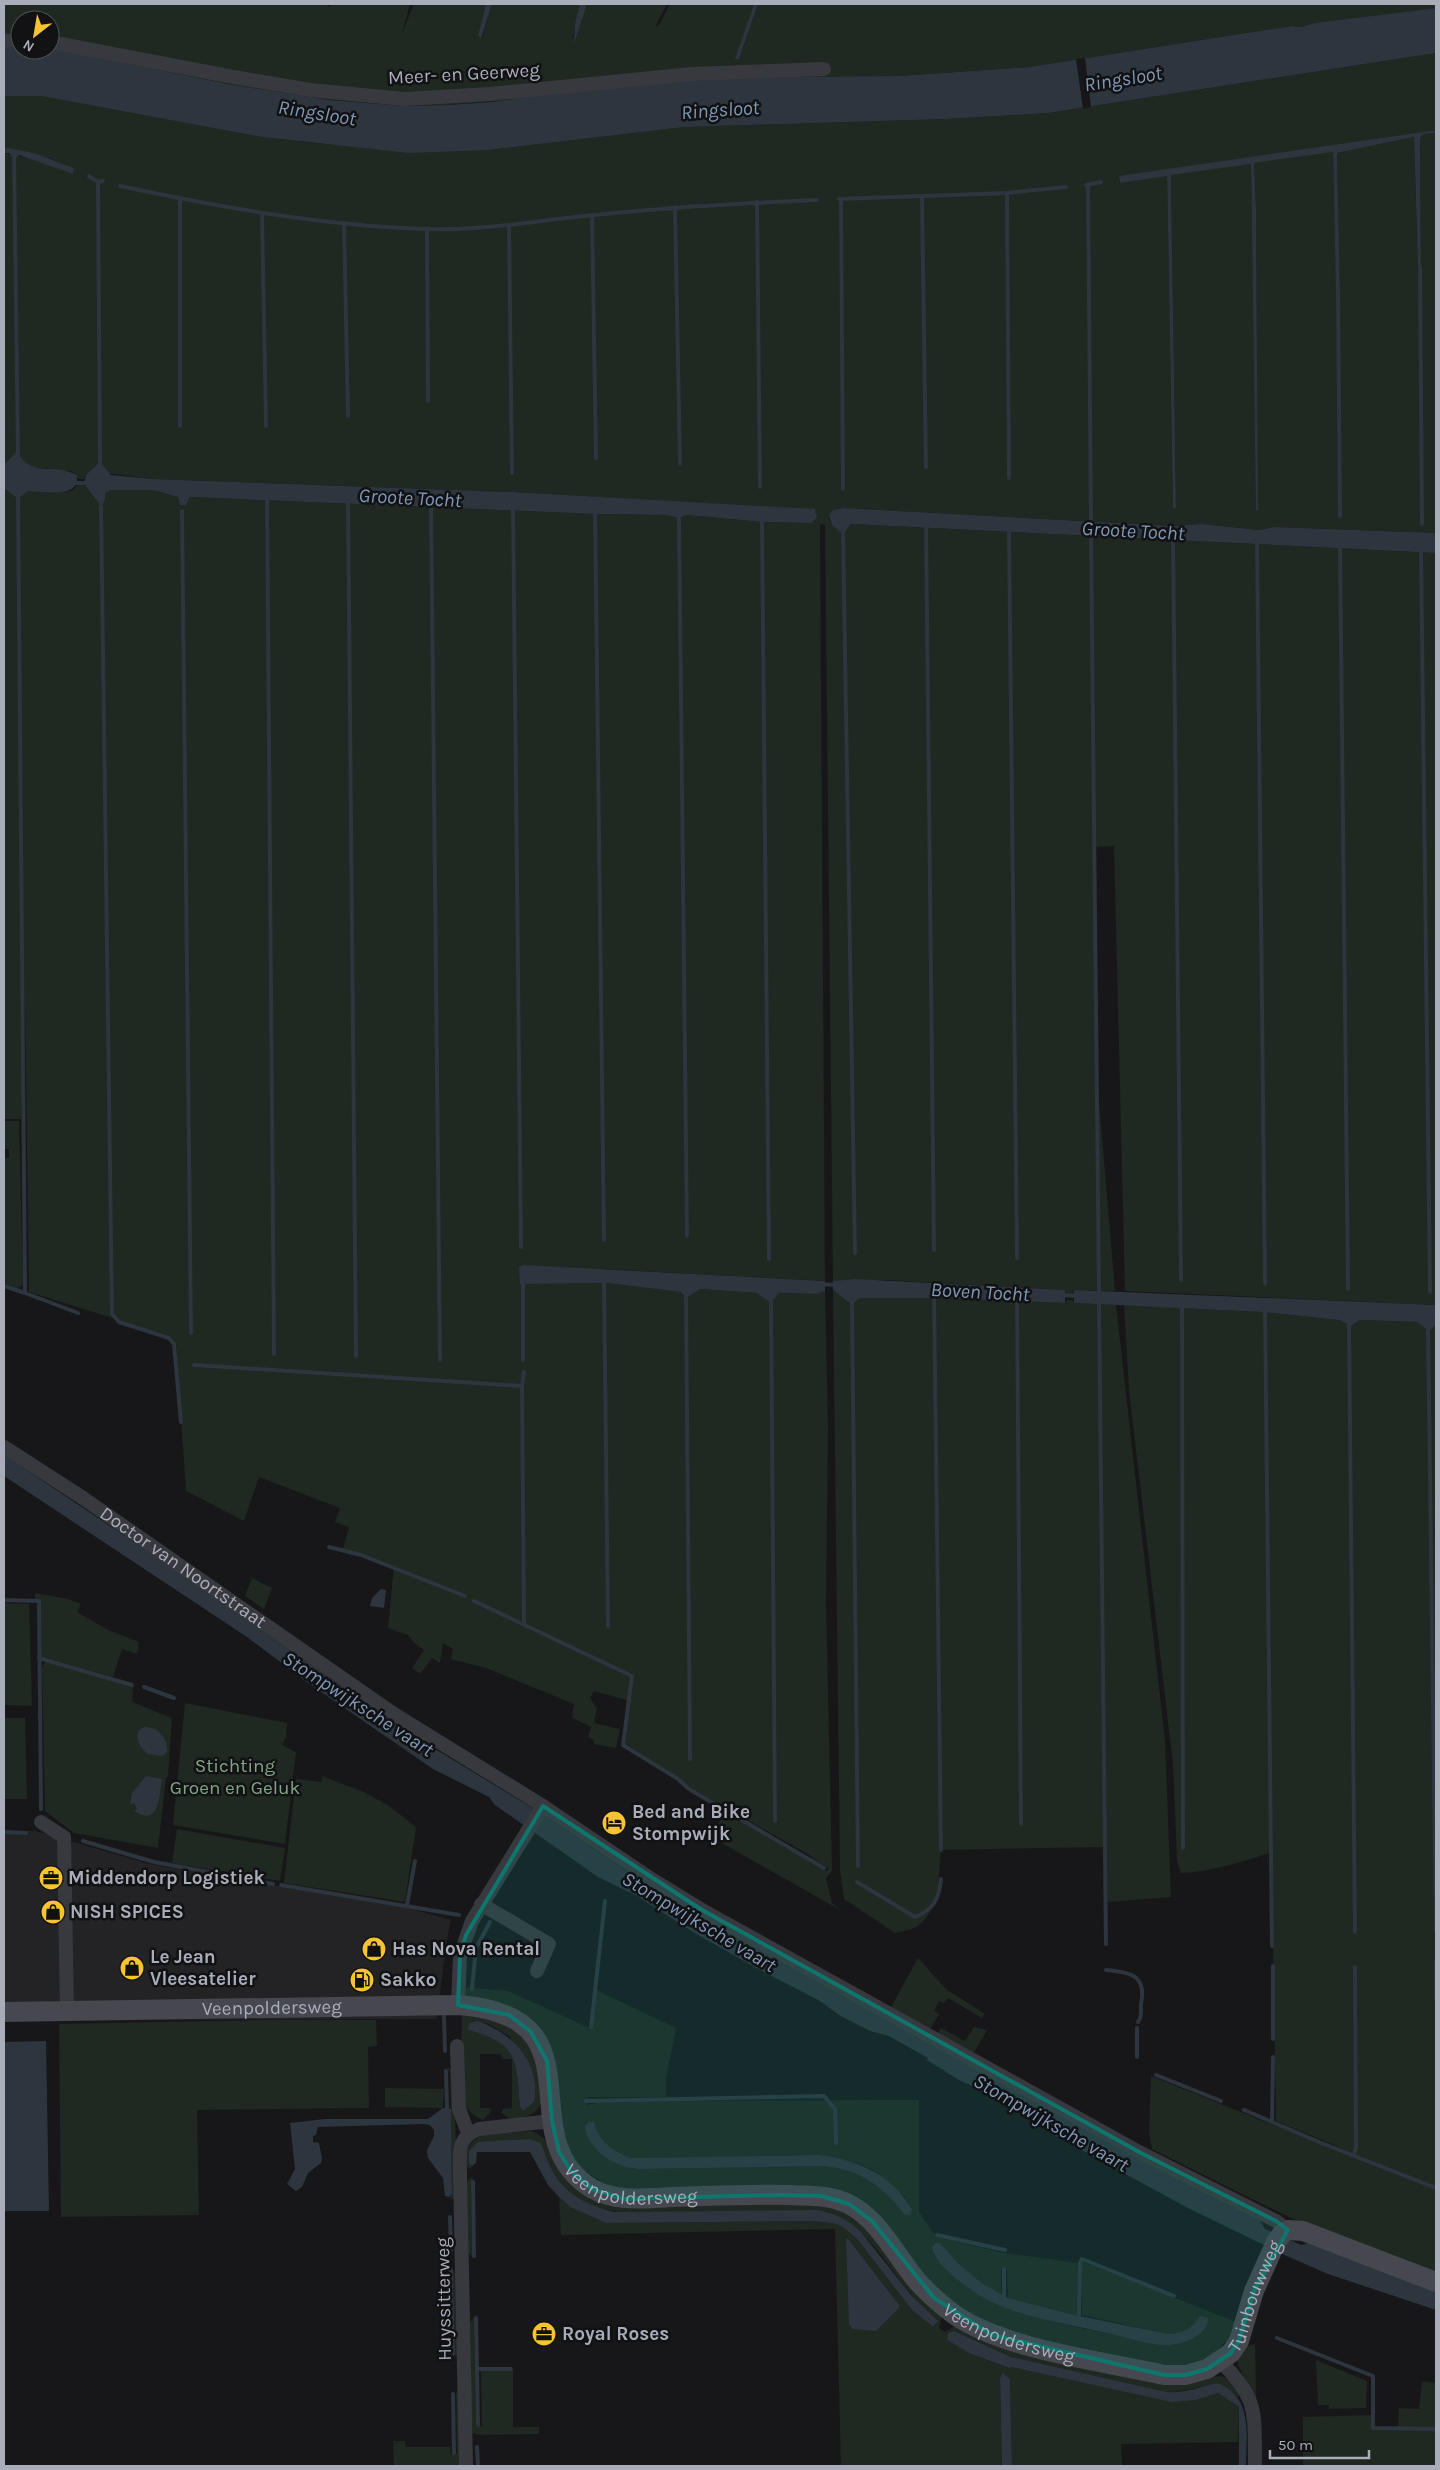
<svg xmlns="http://www.w3.org/2000/svg" width="1440" height="2470" font-family="Karla,sans-serif">
  <style>
    .built { fill: #232326 }
    .green { fill: #1f2821; fill-rule: evenodd }
    .water { fill: #2d353e }
    .pier { fill: #171719 }
    .lines { fill: none; stroke-linecap: round; stroke-linejoin: round }
    .stream { stroke: #2d353e; stroke-width: 4 }
    .street { stroke: #38393e; stroke-width: 14 }
    .secondary { stroke: #46474f; stroke-width: 20 }
    .marked { fill: #0f766e; fill-opacity: 0.2; stroke: #0f766e; stroke-width: 4; stroke-linejoin: round }
    .labels { text-anchor: middle; dominant-baseline: central; stroke-width: 5; stroke-linejoin: round; paint-order: stroke }
    .street-label { font-size: 19px; fill: #a9adb9; stroke: #121214 }
    .park-label { font-size: 19px; fill: #80a585; stroke: #121214 }
    .poi-label { font-size: 19px; font-weight: bold; fill: #a9adb9; stroke: #121214; text-anchor: start }
    .water-label { font-size: 20px; font-style: italic; fill: #7f98b5; stroke: #121214 }
  </style>
  <rect width="100%" height="100%" fill="#171719"/>
  <path class="built" d="M4 1831H36L149 1864 407 1908 451 1920 446 1944 437 2019 4 2020Z"/>
  <g class="green">
    <path d="M4 4H325L330 7 332 4H410L402 33 414 4H486L478 35 482 38 492 4H580L572 41 587 4H667L655 27 659 25 670 4H754L736 59H739L758 4H1436V8L1314 23 1302 27 1292 26 1029 67 899 76 789 77 448 105 406 106 329 100 228 84 50 48V20H20V47L4 48Z"/>
    <path d="M1436 53V130L1119 177 1120 183 1167 175 1173 505V508H1176L1171 174 1251 163 1257 511 1256 209 1254 163 1333 151 1340 436 1337 153 1414 137 1422 412 1420 139 1423 134 1436 133V533L1274 527 1259 530 1202 524 1173 526 843 508 833 510 829 518 832 525 846 531 851 524 1436 553V1305L1125 1291 1114 846 1095 847 1096 1066 1115 1291 1074 1290 1073 1294H1066L1064 1290 888 1280 833 1281 825 525 820 524 825 1281 605 1269 520 1284 607 1283 681 1292 686 1298 700 1289 757 1293 817 1294 825 1291 828 1428 826 1603 832 1871 826 1878 832 1903 840 1910 711 1837 725 1812 826 1871 829 1869 806 1853 696 1791 625 1743 630 1701 594 1691 590 1698 597 1709 594 1723 620 1729 616 1748 594 1744V1740L588 1737 591 1727 572 1718 574 1704 486 1668 451 1659 453 1649 443 1643 440 1663 432 1658 420 1674 412 1668 424 1650 414 1643 408 1635 388 1628 394 1566 343 1549 349 1527 335 1522 340 1508 259 1477 244 1521 186 1491 176 1344 170 1336 29 1292 25 1005 21 1119H4V490L66 492 73 490 78 484H84L93 495 111 490H153L178 497 181 505H185L190 497 595 514 666 515 679 518 687 515 762 522 811 523 815 510 513 492 153 479 92 471 86 475 84 479H78L77 475 71 471 29 467 22 462 4 463V153L74 168 34 153 4 149V96H41L262 137 323 144 488 150 685 127 946 119 1048 113Z"/>
    <path d="M4 1121H19L23 1285 17 1288 4 1284V1158H9V1149H4Z"/>
    <path d="M833 1290 852 1305 860 1298H935L1065 1303 1067 1300H1073L1074 1303 1116 1305 1165 1741 1171 1897 1107 1902 1104 1847 941 1850C938 1878 941 1907 918 1926 912 1930 902 1931 895 1933L844 1899 840 1871Z"/>
    <path d="M1124 1305 1262 1312 1339 1320 1351 1326 1360 1320 1417 1322 1429 1330 1436 1325V2275C1337 2245 1245 2195 1152 2149L1149 2134 1151 2076 1273 2125 1346 2150 1276 2121 1268 1661 1270 1853C1240 1862 1212 1872 1181 1873L1177 1861 1173 1764 1129 1391Z"/>
    <path d="M252 1578 272 1588 264 1609 245 1596Z"/>
    <path d="M35 1593 68 1599 81 1604 77 1612 108 1630 139 1642 137 1654 122 1649 113 1677 40 1656 41 1601 35 1600Z"/>
    <path d="M4 1603 29 1604 32 1706 4 1705Z"/>
    <path d="M49 1661 133 1687 132 1702 172 1718 168 1777H166L158 1848 74 1833 45 1811 42 1668 44 1663Z"/>
    <path d="M185 1703 287 1723 286 1737 282 1745 296 1752 285 1844 173 1825Z"/>
    <path d="M4 1718H25L27 1799H4Z"/>
    <path d="M322 1776 364 1792 389 1806 416 1827 405 1902 284 1883 296 1779 321 1782Z"/>
    <path d="M177 1829 285 1848 280 1881 172 1863Z"/>
    <path d="M918 1958 946 1989 985 2014 982 2018 948 1998 944 2003 939 2001 934 2011 939 2014 930 2029 891 2007Z"/>
    <path d="M461 1987 508 1991 592 2029 596 1990 676 2028 666 2078V2097H587V2105L598 2103 667 2101 919 2100V2212L936 2237 1004 2253 1078 2263 1077 2315H1074L1008 2298 1007 2270 1004 2267 1001 2270V2295C977 2281 958 2264 940 2243L933 2254C984 2319 1075 2325 1150 2342L1168 2345 1192 2338 1195 2325 1183 2333 1169 2334 1082 2315 1081 2265 1083 2262 1239 2323 1229 2339 1214 2353 1198 2363 1172 2368 1018 2336 989 2326 939 2292 860 2201 636 2192 608 2186 583 2169 574 2157 566 2145 529 2019C505 2001 491 2000 462 1999ZM594 2122C599 2142 613 2151 631 2158L819 2155 860 2164 875 2171 904 2196 912 2209 904 2214C880 2184 861 2170 822 2166L633 2169 603 2155 589 2139Z"/>
    <path d="M462 2012 487 2015 524 2037 535 2054 542 2102C536 2116 525 2117 511 2120L502 2113V2109L512 2108V2059H502L501 2054H480V2108H491L490 2113 483 2120C475 2117 467 2111 464 2102 459 2083 462 2034 462 2012ZM478 2021 491 2025 510 2037 534 2102 523 2110 520 2107C516 2061 519 2043 469 2030Z"/>
    <path d="M267 2020H376L377 2046 368 2047 369 2108 197 2110 199 2215 61 2217 59 2024Z"/>
    <path d="M974 2027 987 2030 974 2053 938 2033 941 2028 965 2041Z"/>
    <path d="M447 2067 454 2071 457 2195 450 2200 452 2193 450 2074Z"/>
    <path d="M385 2088 444 2089 443 2108 385 2107Z"/>
    <path d="M531 2131C551 2137 552 2156 561 2171 567 2182 577 2189 587 2196L820 2203 854 2216 942 2315 939 2328 945 2332 957 2325 1210 2377C1228 2374 1233 2382 1244 2395L1238 2397C1233 2393 1228 2387 1222 2385 1214 2382 1183 2393 1167 2392L1011 2357 954 2331 948 2340 971 2354 1008 2368 1011 2367 1196 2400 1218 2393 1239 2407 1238 2442 1121 2444 1122 2466H1012L1010 2379 1000 2378 1002 2466H841L835 2229 561 2235 559 2197 570 2207 606 2223 814 2221 837 2224 844 2228 857 2239 912 2310 933 2327 937 2320C928 2312 918 2303 910 2293 885 2262 866 2226 826 2211L624 2212C597 2211 566 2197 553 2173 548 2163 545 2153 541 2143H478L469 2163 472 2166 471 2169 466 2166C465 2151 468 2142 483 2135Z"/>
    <path d="M471 2177 473 2180 471 2183 472 2257 466 2251V2183Z"/>
    <path d="M453 2270 458 2274 457 2355H455Z"/>
    <path d="M474 2317 476 2426H482L481 2371H513V2427H539V2434L481 2435 471 2433 470 2322Z"/>
    <path d="M1255 2344 1256 2400 1238 2365V2358L1245 2347Z"/>
    <path d="M1316 2360 1367 2381 1366 2408 1329 2409V2405H1318Z"/>
    <path d="M1436 2366V2466H1303V2417L1372 2415 1374 2428H1398L1399 2408 1419 2409 1422 2381 1435 2383Z"/>
    <path d="M456 2393H459L462 2466H394L393 2441H405L406 2447H450L451 2454H457Z"/>
  </g>
  <g class="water">
    <path d="M486 4H492L481 39 478 35Z"/>
    <path d="M580 4H587L574 44 575 24Z"/>
    <path d="M754 4H758L739 59H735Z"/>
    <path d="M1436 8V53L1048 113 946 119 685 127 488 150 409 153 262 137 41 96H4V48L20 47V50L50 48 228 84 329 100 406 106 448 105 491 102 586 89 673 81 789 77 899 76 1029 67 1292 26 1302 27 1314 23Z"/>
    <path d="M1436 130V133L1423 134 1420 139 1421 273 1418 268 1414 137 1337 153 1340 299 1336 294 1333 152 1254 163 1256 209 1258 511 1256 510 1251 164 1171 175 1176 508H1173L1167 176 1120 183 1119 176Z"/>
    <path d="M8 148 34 153 74 168 73 174 19 155 16 158 12 157 9 153H4V149Z"/>
    <path d="M17 451C31 479 55 462 77 475 80 500 44 491 28 491L18 499 7 490H4V463L7 462Z"/>
    <path d="M100 462 111 475 153 479 513 492 815 509 817 518 811 523 762 522 687 515 679 518 666 515 595 514 190 497 186 505H180L178 497 153 490H111L105 493V500L101 506 84 484 86 475Z"/>
    <path d="M843 508 1173 526 1202 524 1259 530 1274 527 1436 533V553L851 524 846 531H839L832 525 829 515 833 510Z"/>
    <path d="M523 1265 825 1281V1291L817 1294 779 1293 771 1303 757 1293 700 1289 686 1298 681 1292 607 1283 520 1284 519 1267Z"/>
    <path d="M855 1279 1065 1290V1303L935 1298H860L852 1305 833 1290V1281Z"/>
    <path d="M1074 1290 1436 1305V1325L1429 1331 1417 1322 1360 1320 1351 1326 1339 1320 1262 1312 1074 1303Z"/>
    <path d="M4 1455 158 1558 404 1730 547 1817 655 1890 838 1993 1259 2219 1265 2229 1301 2245 1312 2242 1436 2289V2310L1328 2274 1280 2253 1186 2207 1056 2136 1047 2126 1018 2108 959 2080 927 2060 928 2058 889 2036 870 2031 839 2015 820 2001 758 1969 693 1932 637 1896 598 1877 495 1805 489 1797 433 1769 304 1680 247 1637 4 1476Z"/>
    <path d="M381 1589 386 1590 384 1608 370 1606 372 1598Z"/>
    <path d="M144 1727C158 1726 168 1739 167 1752L162 1756 148 1754C140 1748 135 1740 139 1730Z"/>
    <path d="M146 1776 162 1779C159 1796 160 1827 134 1811L137 1809 134 1803 130 1804 132 1793Z"/>
    <path d="M478 2021C512 2033 542 2063 534 2102L523 2111 520 2107C516 2061 519 2043 468 2030L469 2023Z"/>
    <path d="M46 2041 49 2211H4V2042Z"/>
    <path d="M443 2108 451 2109 452 2193 450 2197 445 2196 443 2178 428 2158 427 2150 434 2136V2130L430 2125 424 2124 318 2127 316 2135 313 2136V2142L319 2143 322 2158 321 2163 308 2173 302 2187 296 2191 287 2184 295 2169 290 2123 325 2119H428Z"/>
    <path d="M589 2122H594C599 2142 613 2151 631 2158L819 2155C858 2160 891 2174 912 2209L910 2215 904 2214C880 2184 861 2170 822 2166L640 2169C617 2168 587 2151 585 2126Z"/>
    <path d="M529 2139 541 2143C545 2153 548 2163 553 2172 565 2195 591 2206 614 2212L818 2210C835 2213 849 2220 861 2232L911 2295 938 2321 933 2327 912 2310 857 2239 844 2228 837 2224 814 2221 606 2223 570 2207 559 2197 548 2185 530 2152H477L476 2163 472 2166 469 2163V2151L478 2142Z"/>
    <path d="M846 2239H848L899 2305V2308L876 2331 853 2329 849 2325Z"/>
    <path d="M936 2243H940L959 2264 983 2284 1008 2298 1074 2315 1169 2334C1184 2333 1192 2329 1200 2316L1208 2318C1208 2336 1182 2345 1167 2345 1148 2345 1126 2337 1107 2333 1069 2324 1028 2319 992 2302 975 2294 934 2266 932 2247Z"/>
    <path d="M954 2331 1011 2357 1167 2392C1186 2393 1196 2388 1213 2384 1219 2382 1225 2386 1230 2390 1252 2408 1246 2440 1246 2466H1239V2407L1218 2393 1196 2400 1172 2402 1011 2367 1009 2368 971 2354 947 2340 948 2333Z"/>
    <path d="M1003 2373 1010 2379 1012 2466H1002L1000 2378Z"/>
  </g>
  <path class="pier" d="M1085 58 1091 107 1083 109 1076 59Z"/>
  <g class="lines">
    <g class="stream">
      <path d="M14 152 18 455"/>
      <path d="M89 176 98 182 103 181"/>
      <path d="M98 182 100 462"/>
      <path d="M1086 185 1101 182"/>
      <path d="M1088 185 1091 522"/>
      <path d="M120 186C220 207 323 226 426 229 483 231 539 220 595 215 669 207 743 203 817 200"/>
      <path d="M1007 193 1009 478"/>
      <path d="M180 198V426"/>
      <path d="M922 198 926 467"/>
      <path d="M839 199 1007 193 1066 187"/>
      <path d="M841 199 843 489"/>
      <path d="M757 202 760 487"/>
      <path d="M675 207 680 464"/>
      <path d="M262 213 266 426"/>
      <path d="M592 215 596 458"/>
      <path d="M344 223 348 416"/>
      <path d="M509 225 512 473"/>
      <path d="M427 229 428 401"/>
      <path d="M1420 267 1422 524"/>
      <path d="M1338 291 1340 516"/>
      <path d="M73 483H89"/>
      <path d="M18 495 25 1293 78 1313"/>
      <path d="M267 496 274 1354"/>
      <path d="M348 498 356 1356"/>
      <path d="M431 502 440 1360"/>
      <path d="M101 506 112 1314 119 1322 169 1338 174 1344 181 1422"/>
      <path d="M513 507 521 1247"/>
      <path d="M595 510 604 1240"/>
      <path d="M182 511 191 1333"/>
      <path d="M679 518 687 1236"/>
      <path d="M762 522 769 1259"/>
      <path d="M926 525 934 1250"/>
      <path d="M843 531 855 1253"/>
      <path d="M1009 533 1017 1258"/>
      <path d="M1091 537 1099 1294"/>
      <path d="M1173 537 1181 1280"/>
      <path d="M1257 542 1265 1284"/>
      <path d="M1340 544 1348 1289"/>
      <path d="M1421 549 1430 1292"/>
      <path d="M604 1278 608 1626"/>
      <path d="M820 1284 836 1285"/>
      <path d="M4 1286 25 1293"/>
      <path d="M934 1292 941 1850"/>
      <path d="M686 1294 690 1759"/>
      <path d="M1060 1295 1078 1296"/>
      <path d="M1017 1297 1021 1824"/>
      <path d="M771 1298 775 1821"/>
      <path d="M852 1301 858 1866"/>
      <path d="M1099 1301 1106 1944"/>
      <path d="M1182 1303 1183 1848"/>
      <path d="M1265 1308 1272 1946"/>
      <path d="M1349 1322 1355 1932"/>
      <path d="M1428 1325 1436 1931"/>
      <path d="M523 1360V1280"/>
      <path d="M194 1365 522 1386 524 1624"/>
      <path d="M522 1386 524 1372"/>
      <path d="M329 1547 361 1555 465 1596"/>
      <path d="M4 1600 39 1601 41 1809"/>
      <path d="M474 1601 632 1676 623 1745 678 1779 689 1789 824 1868"/>
      <path d="M39 1658 132 1685"/>
      <path d="M144 1687 174 1698"/>
      <path d="M4 1832 26 1833"/>
      <path d="M83 1841 154 1862 273 1884"/>
      <path d="M857 1882 915 1917C934 1910 939 1898 941 1879"/>
      <path d="M281 1885 459 1915"/>
      <path d="M407 1905 415 1861"/>
      <path d="M1436 1962V1999"/>
      <path d="M1273 1966V2039"/>
      <path d="M1106 1970C1130 1972 1147 1975 1141 2004 1140 2011 1143 2015 1138 2022"/>
      <path d="M472 1989 476 1948 490 1922"/>
      <path d="M444 2016 445 2051"/>
      <path d="M591 2027 605 1901"/>
      <path d="M1137 2057V2028"/>
      <path d="M446 2071 447 2108"/>
      <path d="M1156 2075 1221 2101"/>
      <path d="M586 2101 824 2096 835 2109 836 2143"/>
      <path d="M1244 2110 1324 2144 1436 2188"/>
      <path d="M1272 2121 1273 2057"/>
      <path d="M1354 2154 1356 2148 1355 1967"/>
      <path d="M473 2182 474 2256"/>
      <path d="M450 2217 451 2250"/>
      <path d="M937 2235 1005 2250"/>
      <path d="M451 2270 453 2354"/>
      <path d="M1004 2296V2269"/>
      <path d="M1079 2315 1080 2263 1082 2259 1174 2296"/>
      <path d="M476 2318 478 2425"/>
      <path d="M1277 2338 1373 2376V2428L1436 2429"/>
      <path d="M477 2369H511"/>
      <path d="M453 2394 454 2453"/>
      <path d="M477 2447 478 2466"/>
    </g>
    <g class="street">
      <path d="M4 41 20 40"/>
      <path d="M50 42 228 76 310 90 405 99 490 94 692 74 824 69"/>
      <path id="s1" d="M4 1447 83 1498 394 1714 543 1806 653 1880 702 1910 1141 2153 1276 2221 1288 2230"/>
      <path d="M41 1822 64 1837 67 2011"/>
      <path d="M481 1904 549 1944 537 1971"/>
      <path d="M458 2005 460 1955 472 1921 543 1806"/>
      <path d="M457 2046 459 2109 468 2133"/>
      <path d="M1220 2361C1260 2400 1254 2414 1255 2466"/>
      <path d="M466 2466 460 2174C460 2152 456 2138 479 2129L552 2121"/>
    </g>
    <path class="secondary" id="s2" d="M4 2012 458 2005C606 2016 507 2135 591 2188 616 2203 647 2198 674 2197 713 2196 752 2194 790 2195 805 2196 821 2195 835 2199 875 2209 893 2253 918 2282 929 2294 941 2305 955 2315 1006 2350 1102 2361 1164 2375H1186L1207 2369 1231 2353 1239 2341 1254 2291 1276 2242 1282 2234 1288 2230 1303 2231 1436 2282"/>
  </g>
  <path class="marked" d="M543 1806 702 1910 1141 2153 1276 2221 1288 2230 1254 2291 1239 2341 1231 2353 1207 2369 1186 2375H1164L992 2335 934 2298 872 2221 849 2204 821 2196 778 2195 624 2199 592 2189 571 2171 559 2152 552 2121 547 2061 531 2032 509 2015 458 2005 460 1955 466 1935Z"/>
  <defs>
    <symbol id="hotel-disc" viewBox="-11 -11 22 22"><circle r="9.5" fill="#f6c332" stroke="#121214"/><path d="M-6-4.5h1.5V1H6V5H4.5V3h-9V5H-6ZM-4 0a1.8 1.8 0 1 1 3.6 0ZM.5 0V-2.5h3Q6-2.5 6 0Z" fill="#111"/></symbol>
    <symbol id="office-disc" viewBox="-11 -11 22 22"><circle r="9.5" fill="#f6c332" stroke="#121214"/><path d="M-6-3h4V-5.5h4V-3h4V5H-6ZM-1-4.5V-3h2v-1.5ZM-6 0V1H6V0Z" fill="#111"/></symbol>
    <symbol id="shop-disc" viewBox="-11 -11 22 22"><circle r="9.5" fill="#f6c332" stroke="#121214"/><path d="M-5-2.5h2.3a2.7 3.5 0 0 1 5.4 0H5L5.5 6h-11ZM-1.5-2.5h3a1.5 2.3 0 0 0-3 0Z" fill="#111"/></symbol>
    <symbol id="fuel-disc" viewBox="-11 -11 22 22"><circle r="9.5" fill="#f6c332" stroke="#121214"/><path d="M-5.5-6h7V0h2V4h1.3V-2.5L3-4.5l.8-.8L6-3V5H2.5V1h-1V6h-7ZM-4.2-4.7v3.2H.2V-4.7Z" fill="#111"/></symbol>
  </defs>
  <g fill-rule="evenodd">
    <use href="#hotel-disc" x="600" y="1809" width="28" height="28"/>
    <use href="#office-disc" x="37" y="1864" width="28" height="28"/>
    <use href="#shop-disc" x="39" y="1898" width="28" height="28"/>
    <use href="#shop-disc" x="360" y="1935" width="28" height="28"/>
    <use href="#shop-disc" x="118" y="1954" width="28" height="28"/>
    <use href="#fuel-disc" x="348" y="1966" width="28" height="28"/>
    <use href="#office-disc" x="530" y="2320" width="28" height="28"/>
  </g>
  <g class="labels">
    <g class="street-label">
      <text transform="translate(464 74) rotate(-3)">Meer- en Geerweg</text>
      <text stroke="none"><textPath href="#s1" startOffset="216">Doctor van Noortstraat</textPath></text>
      <text stroke="none"><textPath href="#s2" startOffset="268">Veenpoldersweg</textPath></text>
      <text stroke="none"><textPath href="#s2" startOffset="745">Veenpoldersweg</textPath></text>
      <text stroke="none"><textPath href="#s2" startOffset="1476">Tuinbouwweg</textPath></text>
      <text transform="translate(444 2299) rotate(-91)">Huyssitterweg</text>
      <text stroke="none"><textPath href="#s2" startOffset="1180">Veenpoldersweg</textPath></text>
    </g>
    <g class="park-label">
      <text x="235" y="1766">Stichting<tspan x="235" dy="22">Groen en Geluk</tspan></text>
    </g>
    <g class="poi-label">
      <text x="632" y="1812">Bed and Bike<tspan x="632" dy="22">Stompwijk</tspan></text>
      <text x="68" y="1878">Middendorp Logistiek</text>
      <text x="70" y="1912">NISH SPICES</text>
      <text x="392" y="1949">Has Nova Rental</text>
      <text x="150" y="1957">Le Jean<tspan x="150" dy="22">Vleesatelier</tspan></text>
      <text x="380" y="1980">Sakko</text>
      <text x="562" y="2334">Royal Roses</text>
    </g>
    <g class="water-label">
      <text transform="translate(1123 79) rotate(-9)">Ringsloot</text>
      <text transform="translate(720 110) rotate(-4)">Ringsloot</text>
      <text transform="translate(317 113) rotate(9)">Ringsloot</text>
      <text transform="translate(410 498) rotate(3)">Groote Tocht</text>
      <text transform="translate(1133 531) rotate(3)">Groote Tocht</text>
      <text transform="translate(980 1292) rotate(3)">Boven Tocht</text>
      <text transform="translate(358 1704) rotate(33)">Stompwijksche vaart</text>
      <text transform="translate(699 1922) rotate(31)">Stompwijksche vaart</text>
      <text transform="translate(1051 2123) rotate(30)">Stompwijksche vaart</text>
    </g>
  </g>
  <rect width="1440" height="2470" fill="none" stroke="#a9adb9" stroke-width="10"/>
  <g transform="translate(35 35) rotate(211)"><circle r="24" fill="#121214" stroke="#4e5056"/>
  <path d="M0-4L9 19L0 12L-9 19Z" fill="#f6c332"/>
  <text y="-8" font-size="14" font-weight="bold" text-anchor="middle" fill="#a9adb9">N</text>
  </g>
  <path d="M1270 2450v8h99v-8" fill="none" stroke="#a9adb9" stroke-width="2.5"/>
  <text x="1278" y="2450" font-size="15" fill="#a9adb9" stroke="#121214" stroke-width="4" paint-order="stroke">50 m</text>
</svg>
